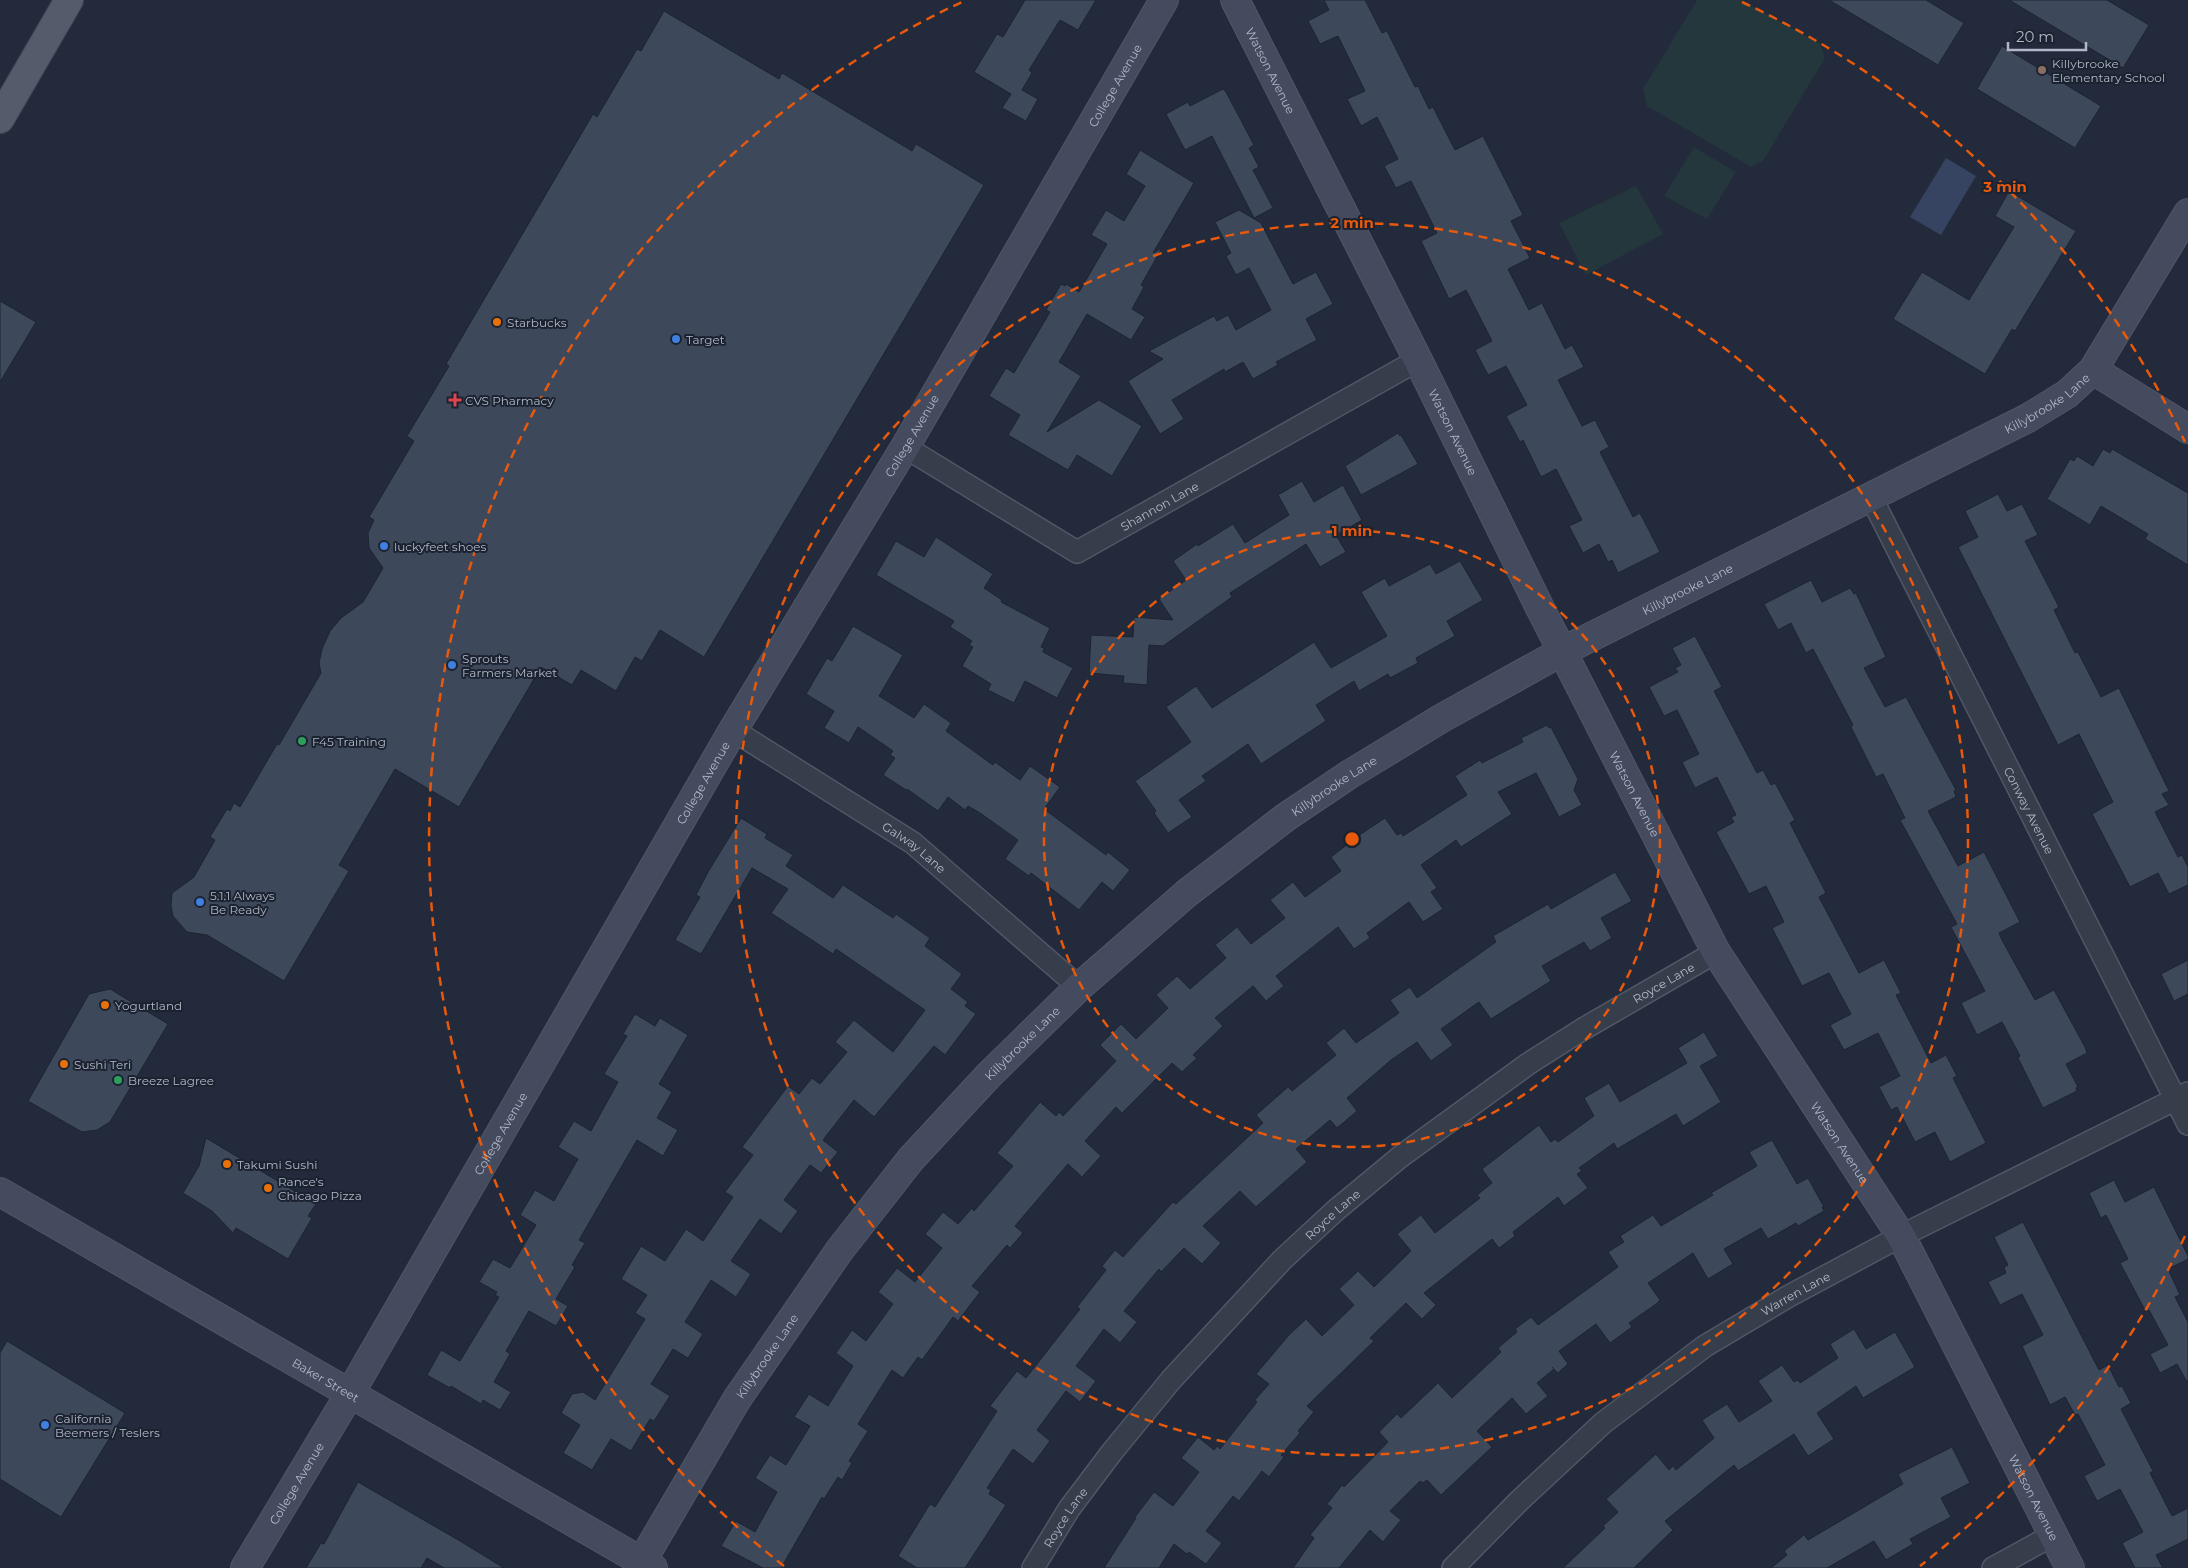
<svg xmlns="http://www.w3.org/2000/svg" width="2188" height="1568" font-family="Montserrat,sans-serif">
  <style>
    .green { fill: #24373c }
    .water { fill: #364462 }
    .building { fill: #3e485b; stroke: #1d2432 }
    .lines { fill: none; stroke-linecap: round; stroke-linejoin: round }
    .street-casing { stroke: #515766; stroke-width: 24 }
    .secondary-casing { stroke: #515766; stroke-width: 30 }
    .primary-casing { stroke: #3f4654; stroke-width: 30 }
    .street { stroke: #363d4b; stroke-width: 21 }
    .secondary { stroke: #444b5e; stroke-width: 28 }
    .primary { stroke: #545b6b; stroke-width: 28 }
    .ring { fill: none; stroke: #e8590c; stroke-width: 2.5; stroke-dasharray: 9 6 }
    .education-dot { fill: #8d6e63; stroke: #1b2230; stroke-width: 2 }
    .food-dot { fill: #e8710a; stroke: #1b2230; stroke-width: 2 }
    .shop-dot { fill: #3f7fe0; stroke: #1b2230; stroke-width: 2 }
    .health-dot { fill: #e0444e; stroke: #1b2230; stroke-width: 2 }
    .leisure-dot { fill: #2e9e5b; stroke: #1b2230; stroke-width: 2 }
    .labels { text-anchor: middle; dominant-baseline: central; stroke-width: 4; stroke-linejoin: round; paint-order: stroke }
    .poi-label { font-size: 12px; fill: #b1b7c7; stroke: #1b2230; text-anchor: start }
    .street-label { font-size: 12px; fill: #b1b7c7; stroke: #1b2230 }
    .centre { fill: #e8590c; stroke: #1b2230; stroke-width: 2.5 }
    .ring-label { font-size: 15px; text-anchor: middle; font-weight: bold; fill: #e8590c; stroke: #1b2230; stroke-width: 4; stroke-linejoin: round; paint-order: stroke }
  </style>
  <rect width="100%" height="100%" fill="#222a3b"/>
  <g class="green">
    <path d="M1697 0H1742L1820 44 1825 58 1763 161 1751 167 1647 106 1643 89Z"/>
    <path d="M1694 147 1736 172 1707 219 1664 196Z"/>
    <path d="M1636 186 1663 234 1586 275 1559 223Z"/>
  </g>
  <path class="water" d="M1946 158 1976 176 1941 235 1910 217Z"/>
  <g class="building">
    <path d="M1025 0H1096L1078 30 1060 20 1029 70 1032 73 1022 90 1038 99 1026 121 1002 108 1011 94 974 72 997 34 1003 37Z"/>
    <path d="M1324 0H1365L1382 33 1387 31 1415 87 1418 86 1429 109 1433 107 1455 150 1483 136 1523 215 1511 221 1530 258 1508 269 1529 310 1542 303 1565 349 1572 345 1584 367 1558 380 1582 426 1595 420 1609 447 1600 452 1633 517 1640 513 1660 552 1618 573 1612 560 1608 562 1599 544 1583 553 1569 526 1582 520 1556 469 1541 477 1523 440 1520 442 1506 416 1527 405 1506 366 1488 375 1475 350 1492 341 1466 290 1449 299 1421 241 1437 233 1411 181 1396 188 1384 166 1398 159 1377 117 1361 126 1347 99 1365 91 1338 36 1320 44 1308 21 1329 10Z"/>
    <path d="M1829 0H1926L1964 23 1938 65Z"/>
    <path d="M2009 0H2107L2149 25 2123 68Z"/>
    <path d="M664 11 779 79 782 73 912 151 916 144 984 185 704 657 660 630 642 661 635 657 616 691 581 670 572 685 541 667 459 807 395 769 339 865 349 871 284 981 207 935 187 932 173 916 171 906 172 893 194 877 215 840 210 837 227 809 230 811 234 803 240 807 277 744 279 745 321 673 319 663 322 649 330 631 341 618 363 602 383 568 369 548 368 533 374 520 369 517 414 441 407 436 449 366 446 364 593 114 597 117 637 49 641 51Z"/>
    <path d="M2002 46 2101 106 2075 148 1977 89Z"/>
    <path d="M1223 89 1226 92 1254 145 1249 148 1259 167 1253 170 1273 208 1254 218 1212 136 1185 150 1166 114 1188 102 1190 106Z"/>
    <path d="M1140 150 1194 183 1153 253 1162 248 1141 285 1144 287 1132 309 1145 317 1131 340 1087 314 1059 362 1081 376 1047 432 1099 400 1142 426 1112 476 1077 455 1068 470 1008 435 1020 415 989 396 1006 368 1014 373 1050 312 1046 310 1061 284 1065 286 1066 284 1079 292 1107 244 1091 235 1106 210 1124 221 1145 186 1126 174Z"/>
    <path d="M2009 191 2076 231 2015 331 2012 329 1985 374 1893 319 1922 272 1969 300 2014 227 1995 216Z"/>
    <path d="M1239 210 1261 223 1293 284 1316 272 1333 304 1306 319 1317 340 1276 362 1278 365 1253 379 1243 362 1225 372 1224 369 1172 400 1184 419 1160 434 1128 381 1163 359 1149 351 1214 316 1217 321 1228 315 1236 330 1271 310 1249 268 1236 275 1226 256 1231 253 1215 222Z"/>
    <path d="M0 301 36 322 0 382Z"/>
    <path d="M1398 433 1400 436 1401 435 1418 464 1361 495 1345 466Z"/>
    <path d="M2103 449 2110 453 2112 449 2188 493V565L2145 539 2148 534 2101 506 2090 525 2047 499 2070 459 2074 461 2077 456 2093 466Z"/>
    <path d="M1302 481 1314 502 1343 485 1362 520 1336 535 1346 552 1320 567 1306 544 1230 593 1232 597 1163 646 1149 645 1147 685 1123 683 1124 676 1089 673 1091 635 1133 637 1134 617 1173 620 1159 599 1186 580 1173 561 1197 544 1198 546 1233 524 1245 543 1289 515 1278 495Z"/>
    <path d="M1998 494 2007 511 2022 504 2038 535 2025 541 2059 607 2054 610 2075 653 2078 652 2101 697 2119 688 2169 791 2162 794 2169 805 2155 812 2178 857 2182 855 2188 867V885L2169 894 2158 873 2130 887 2092 814 2113 802 2079 734 2058 745 1958 547 1978 537 1965 511Z"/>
    <path d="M936 537 993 574 984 588 1002 600 1001 602 1050 628 1041 647 1044 648 1043 652 1073 668 1057 698 1025 681 1014 703 988 690 991 684 962 666 973 647 969 645 972 641 950 627 954 621 876 575 896 541 924 557Z"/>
    <path d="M1460 561 1483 600 1447 621 1455 636 1416 658 1418 663 1390 678 1388 674 1359 691 1354 681 1316 705 1326 721 1261 764 1248 744 1202 776 1206 781 1179 800 1192 817 1168 833 1154 813 1156 811 1135 781 1191 742 1166 707 1196 686 1212 708 1314 642 1331 668 1387 636 1361 592 1385 578 1389 586 1430 564 1436 574Z"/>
    <path d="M1811 580 1822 602 1850 588 1854 594 1856 593 1886 657 1864 668 1885 707 1906 697 1956 790 1954 791 1956 797 1928 811 1958 866 1984 852 2020 922 1999 933 2002 940 2035 1000 2054 990 2085 1047 2087 1053 2066 1064 2078 1087 2076 1088 2077 1091 2043 1108 2018 1058 2020 1056 2002 1022 1977 1035 1961 1003 1985 991 1951 927 1957 924 1900 820 1905 818 1883 774 1876 777 1851 727 1853 725 1813 649 1806 653 1791 623 1778 630 1764 604Z"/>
    <path d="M853 626 903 655 879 696 914 718 924 704 951 723 946 731 993 765 995 762 1020 780 1030 766 1060 787 1044 809 1106 855 1108 852 1130 870 1113 891 1102 882 1079 910 1031 873 1029 876 1005 859 1018 840 980 813 968 806 965 810 948 797 938 811 907 789 906 790 883 775 895 758 890 755 893 751 858 727 849 743 824 728 834 711 806 694 827 658 832 661Z"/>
    <path d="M1695 636 1722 687 1714 691 1757 773 1763 770 1771 785 1775 783 1795 820 1790 823 1826 893 1819 897 1859 973 1884 960 1901 993 1896 995 1931 1063 1946 1055 1957 1076 1953 1078 1986 1143 1950 1162 1935 1132 1915 1142 1897 1107 1891 1110 1879 1087 1900 1076 1878 1033 1844 1050 1830 1025 1851 1014 1829 973 1802 986 1772 928 1784 922 1766 886 1749 894 1716 832 1734 822 1731 817 1736 815 1717 777 1695 788 1682 762 1699 754 1677 710 1664 716 1649 687 1678 672 1675 668 1681 665 1672 648Z"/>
    <path d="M1547 725 1549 728 1551 727 1578 779 1574 790 1582 805 1559 817 1536 773 1498 792 1512 814 1461 847 1456 840 1421 865 1437 888 1431 892 1443 909 1423 922 1409 902 1367 933 1370 938 1354 949 1338 927 1276 976 1284 986 1266 1001 1253 986 1215 1018 1223 1026 1193 1055 1197 1058 1182 1072 1172 1063 1122 1113 1116 1107 1085 1141 1101 1156 1082 1177 1068 1164 1015 1226 1023 1233 1010 1248 1007 1245 972 1286 980 1292 958 1321 953 1317 922 1360 918 1357 903 1378 892 1370 858 1424 868 1431 849 1461 852 1463 842 1480 838 1477 824 1499 822 1497 781 1568H763L721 1546 736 1521 755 1532 777 1492 755 1478 770 1455 786 1465 810 1426 794 1417 809 1394 828 1406 853 1366 836 1353 852 1330 866 1341 893 1304 878 1292 897 1268 915 1282 942 1248 925 1234 943 1212 958 1224 972 1208 974 1211 1013 1166 997 1153 1040 1102 1056 1116 1059 1112 1063 1116 1116 1061 1100 1045 1121 1024 1136 1039 1168 1008 1156 995 1177 976 1190 989 1226 958 1215 945 1237 927 1251 944 1285 918 1270 900 1293 882 1305 897 1341 871 1331 857 1361 834 1385 818 1397 835 1401 833 1403 836 1467 795 1455 776 1480 760 1482 763 1523 742 1521 738Z"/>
    <path d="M741 818 767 834 765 838 793 855 786 866 833 898 843 885 893 918 896 914 930 938 925 946 962 974 951 989 968 1002 965 1006 976 1014 945 1055 934 1046 874 1117 854 1100 823 1140 838 1152 821 1173 810 1165 784 1200 798 1211 781 1234 760 1219 731 1261 751 1274 736 1297 711 1280 685 1322 703 1334 688 1358 673 1349 651 1384 670 1396 654 1421 650 1419 631 1451 611 1439 592 1470 563 1453 580 1425 561 1413 572 1394 583 1392 595 1400 645 1319 635 1313 647 1295 621 1279 641 1246 665 1261 686 1229 703 1241 733 1197 725 1192 753 1155 742 1147 788 1086 799 1094 812 1078 820 1084 847 1052 835 1042 854 1020 893 1052 925 1010 836 949 833 954 771 913 788 889 752 868 701 954 675 940 700 897 696 895 708 872Z"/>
    <path d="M1615 872 1632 901 1601 918 1612 938 1590 951 1584 942 1542 966 1551 981 1491 1019 1479 1002 1441 1029 1453 1045 1431 1061 1417 1042 1391 1060 1347 1098 1357 1111 1337 1128 1330 1120 1296 1149 1307 1162 1256 1207 1240 1191 1203 1226 1221 1243 1202 1264 1184 1248 1161 1272 1159 1269 1124 1311 1137 1322 1120 1343 1104 1329 1076 1366 1096 1381 1080 1402 1066 1391 1037 1430 1050 1441 1033 1464 1013 1449 987 1488 991 1490 989 1494 1006 1505 965 1568H917L898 1556 930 1504 935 1507 997 1411 990 1406 1017 1371 1026 1378 1080 1309 1077 1307 1106 1270 1102 1266 1115 1250 1123 1257 1173 1202 1176 1204 1263 1123 1256 1115 1288 1087 1292 1091 1336 1055 1326 1043 1344 1028 1356 1043 1399 1013 1390 1000 1410 987 1417 998 1496 942 1493 936 1548 904 1551 909Z"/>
    <path d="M2188 960V994L2174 1001 2161 974Z"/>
    <path d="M110 989 168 1024 110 1122 97 1130 82 1132 28 1101 89 994Z"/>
    <path d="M635 1014 655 1026 660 1018 688 1035 659 1084 672 1092 657 1118 678 1130 663 1156 637 1140 579 1240 585 1243 572 1265 575 1267 556 1299 568 1306 556 1326 529 1311 506 1351 510 1354 494 1382 511 1392 500 1410 483 1400 481 1404 451 1386 450 1388 427 1375 441 1350 460 1361 499 1297 495 1295 497 1292 479 1282 493 1259 510 1268 536 1225 520 1215 535 1190 554 1201 578 1159 558 1147 574 1121 591 1131 618 1082 604 1074 627 1036 623 1034Z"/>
    <path d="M1704 1032 1718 1056 1700 1066 1721 1102 1683 1126 1676 1114 1617 1149 1614 1143 1579 1168 1582 1171 1577 1174 1588 1188 1564 1206 1558 1197 1513 1232 1515 1236 1499 1248 1492 1239 1424 1293 1436 1305 1422 1319 1406 1303 1370 1338 1374 1341 1307 1406 1314 1412 1298 1431 1300 1433 1281 1455 1284 1457 1269 1477 1262 1471 1239 1501 1233 1496 1206 1531 1222 1543 1206 1564 1189 1552 1187 1554 1174 1544 1159 1568H1104L1136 1518 1135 1517 1154 1492 1173 1506 1199 1472 1181 1458 1198 1437 1214 1450 1217 1446 1220 1449 1257 1402 1255 1400 1269 1384 1256 1374 1289 1335 1306 1319 1322 1336 1354 1305 1339 1289 1358 1271 1374 1287 1411 1251 1397 1234 1421 1215 1435 1233 1480 1198 1477 1195 1492 1183 1482 1169 1539 1125 1551 1142 1555 1139 1558 1142 1594 1116 1584 1098 1609 1083 1620 1102 1687 1063 1678 1048Z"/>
    <path d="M206 1138 316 1204 308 1216 312 1218 288 1259 236 1228 233 1233 212 1211 183 1193 199 1166Z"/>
    <path d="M1772 1140 1797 1184 1808 1178 1824 1207H1822L1824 1211 1798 1226 1796 1223 1768 1239 1761 1228 1724 1249 1733 1264 1708 1279 1693 1253 1648 1283 1660 1300 1656 1304 1629 1323 1632 1327 1610 1343 1596 1324 1559 1351 1568 1364 1558 1373 1552 1367 1554 1369 1537 1383 1548 1396 1526 1414 1512 1398 1477 1431 1492 1447 1441 1495 1427 1480 1423 1483 1420 1481 1390 1511 1401 1520 1383 1542 1370 1530 1339 1568H1293L1314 1538 1310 1535 1332 1508 1327 1504 1342 1485 1344 1487 1388 1442 1379 1432 1397 1414 1401 1418 1438 1383 1452 1398 1501 1352 1498 1348 1517 1332 1515 1329 1531 1317 1538 1325 1618 1267 1608 1252 1624 1242 1620 1236 1653 1215 1661 1226 1713 1195 1711 1193 1757 1166 1749 1152Z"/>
    <path d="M2114 1180 2125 1202 2154 1187 2188 1256V1259L2168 1269 2180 1295 2175 1297 2188 1322V1384L2177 1364 2160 1373 2150 1354 2168 1345 2149 1310 2146 1312 2120 1263 2128 1259 2106 1215 2101 1218 2089 1193Z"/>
    <path d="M2023 1222 2099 1370 2108 1365 2119 1387 2122 1386 2131 1403 2121 1409 2153 1471 2150 1473 2172 1516 2188 1508V1539L2156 1555 2163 1568H2135L2122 1543 2143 1532 2120 1489 2097 1501 2084 1476 2105 1465 2078 1414 2075 1415 2065 1397 2050 1405 2022 1346 2043 1335 2022 1294 2000 1305 1988 1282 2006 1273 2004 1267 2008 1265 1994 1237Z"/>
    <path d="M1854 1329 1866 1349 1895 1332 1915 1367 1863 1398 1856 1386 1817 1413 1834 1439 1808 1456 1794 1434 1738 1471 1734 1465 1665 1521 1673 1530 1634 1568H1563L1605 1528 1603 1526 1618 1512 1606 1499 1656 1454 1669 1470 1673 1466 1676 1470 1714 1438 1702 1420 1727 1404 1739 1422 1772 1401 1758 1381 1782 1365 1794 1382 1798 1380 1800 1383 1838 1358 1830 1344Z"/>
    <path d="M7 1341 125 1413 61 1517 0 1479V1353Z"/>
    <path d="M1952 1447 1970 1483 1941 1498 1951 1517 1910 1539 1913 1544 1886 1560 1874 1541 1827 1568H1771L1787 1555 1784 1551 1804 1535 1808 1540 1903 1484 1898 1474Z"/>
    <path d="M358 1482 460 1541 504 1568H444L427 1558 421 1568H306L321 1543 324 1544Z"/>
  </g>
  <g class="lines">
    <defs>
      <g id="street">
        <path id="s1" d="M905 447 1077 552 1418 360"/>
        <path id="s2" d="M1871 497 2188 1124"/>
        <path id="s3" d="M733 730 913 843 1079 987"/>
        <path id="s4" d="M1033 1568 1069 1509 1112 1452 1171 1380 1282 1260 1336 1210 1400 1157 1528 1064 1583 1029 1716 952"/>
        <path id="s5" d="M1453 1568 1519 1501 1603 1423 1705 1346 1789 1296 1901 1236 2188 1093"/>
        <path d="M1993 1568 2053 1535"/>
      </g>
      <g id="secondary">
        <path id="s6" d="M1235 0 1418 360 1540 608 1716 952 1901 1236 2070 1568"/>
        <path d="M2093 370 2188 429"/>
        <path id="s7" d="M0 1192 653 1568"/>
        <path id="s8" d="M642 1561 737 1399 839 1251 911 1159 989 1075 1079 987 1187 893 1286 817 1350 774 1442 718 1563 651 2028 418 2067 394 2093 370 2188 213"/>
        <path id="s9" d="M245 1568 349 1395 733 730 905 447 1164 0"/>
      </g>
      <path id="primary" d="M0 119 69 0"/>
    </defs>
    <use href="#street" class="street-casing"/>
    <use href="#secondary" class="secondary-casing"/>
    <use href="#primary" class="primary-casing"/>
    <use href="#street" class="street"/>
    <use href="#secondary" class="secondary"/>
    <use href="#primary" class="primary"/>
  </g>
  <g class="ring">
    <circle cx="1352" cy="839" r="308"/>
    <circle cx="1352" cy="839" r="616"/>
    <path d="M2185 1236A923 923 0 0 1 1920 1566M784 1566A923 923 0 0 1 962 2M1742 2A923 923 0 0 1 2185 442"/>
  </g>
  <circle class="education-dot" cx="2042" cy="70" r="5"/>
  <g class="food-dot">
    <circle cx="497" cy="322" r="5"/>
    <circle cx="105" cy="1005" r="5"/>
    <circle cx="64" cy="1064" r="5"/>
    <circle cx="227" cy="1164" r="5"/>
    <circle cx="268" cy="1188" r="5"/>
  </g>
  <g class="shop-dot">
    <circle cx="676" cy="339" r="5"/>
    <circle cx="384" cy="546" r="5"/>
    <circle cx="452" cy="665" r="5"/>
    <circle cx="200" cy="902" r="5"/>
    <circle cx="45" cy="1425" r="5"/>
  </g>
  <path class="health-dot" d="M452.5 392.5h5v5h5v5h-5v5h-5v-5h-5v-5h5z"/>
  <g class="leisure-dot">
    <circle cx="302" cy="741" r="5"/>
    <circle cx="118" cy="1080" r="5"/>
  </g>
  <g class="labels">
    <g class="poi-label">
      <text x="2052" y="63">Killybrooke<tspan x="2052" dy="14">Elementary School</tspan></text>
      <text x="507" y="322">Starbucks</text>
      <text x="686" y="339">Target</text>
      <text x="465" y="400">CVS Pharmacy</text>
      <text x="394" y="546">luckyfeet shoes</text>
      <text x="462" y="658">Sprouts<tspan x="462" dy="14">Farmers Market</tspan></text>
      <text x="312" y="741">F45 Training</text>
      <text x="210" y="895">5.1.1 Always<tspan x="210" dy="14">Be Ready</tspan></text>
      <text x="115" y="1005">Yogurtland</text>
      <text x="74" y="1064">Sushi Teri</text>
      <text x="128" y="1080">Breeze Lagree</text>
      <text x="237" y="1164">Takumi Sushi</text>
      <text x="278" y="1181">Rance's<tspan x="278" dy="14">Chicago Pizza</tspan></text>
      <text x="55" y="1418">California<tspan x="55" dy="14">Beemers / Teslers</tspan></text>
    </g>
    <g class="street-label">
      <text stroke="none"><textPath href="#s6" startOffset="79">Watson Avenue</textPath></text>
      <text stroke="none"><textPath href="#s9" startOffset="1719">College Avenue</textPath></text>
      <text stroke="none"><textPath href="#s8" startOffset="1860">Killybrooke Lane</textPath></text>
      <text stroke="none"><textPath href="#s6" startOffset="484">Watson Avenue</textPath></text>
      <text stroke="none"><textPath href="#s9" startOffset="1314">College Avenue</textPath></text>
      <text stroke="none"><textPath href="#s1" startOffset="296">Shannon Lane</textPath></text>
      <text stroke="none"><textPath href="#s8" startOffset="1455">Killybrooke Lane</textPath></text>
      <text stroke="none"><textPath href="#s9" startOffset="909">College Avenue</textPath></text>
      <text stroke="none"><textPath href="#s8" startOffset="1050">Killybrooke Lane</textPath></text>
      <text stroke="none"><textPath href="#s6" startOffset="889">Watson Avenue</textPath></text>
      <text stroke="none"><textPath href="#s2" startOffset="351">Conway Avenue</textPath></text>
      <text stroke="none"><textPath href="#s3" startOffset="216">Galway Lane</textPath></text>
      <text stroke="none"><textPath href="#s4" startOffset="870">Royce Lane</textPath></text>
      <text stroke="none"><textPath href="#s8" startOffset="645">Killybrooke Lane</textPath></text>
      <text stroke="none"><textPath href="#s9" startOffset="504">College Avenue</textPath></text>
      <text stroke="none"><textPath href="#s6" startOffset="1294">Watson Avenue</textPath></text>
      <text stroke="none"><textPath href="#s4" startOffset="465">Royce Lane</textPath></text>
      <text stroke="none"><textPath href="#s5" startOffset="441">Warren Lane</textPath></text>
      <text stroke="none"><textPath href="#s8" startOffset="240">Killybrooke Lane</textPath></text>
      <text stroke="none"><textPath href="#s7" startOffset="376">Baker Street</textPath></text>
      <text stroke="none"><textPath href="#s9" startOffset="99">College Avenue</textPath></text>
      <text stroke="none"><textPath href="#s6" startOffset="1699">Watson Avenue</textPath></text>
      <text stroke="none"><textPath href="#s4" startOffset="60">Royce Lane</textPath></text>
    </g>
  </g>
  <circle cx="1352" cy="839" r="8" class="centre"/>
  <g class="ring-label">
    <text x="2005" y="192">3 min</text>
    <text x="1352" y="228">2 min</text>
    <text x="1352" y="536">1 min</text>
  </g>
  <path d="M2008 42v8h78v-8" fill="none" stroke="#b1b7c7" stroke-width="2.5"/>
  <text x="2016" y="42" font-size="15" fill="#b1b7c7" stroke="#1b2230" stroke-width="4" paint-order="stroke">20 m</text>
</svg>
